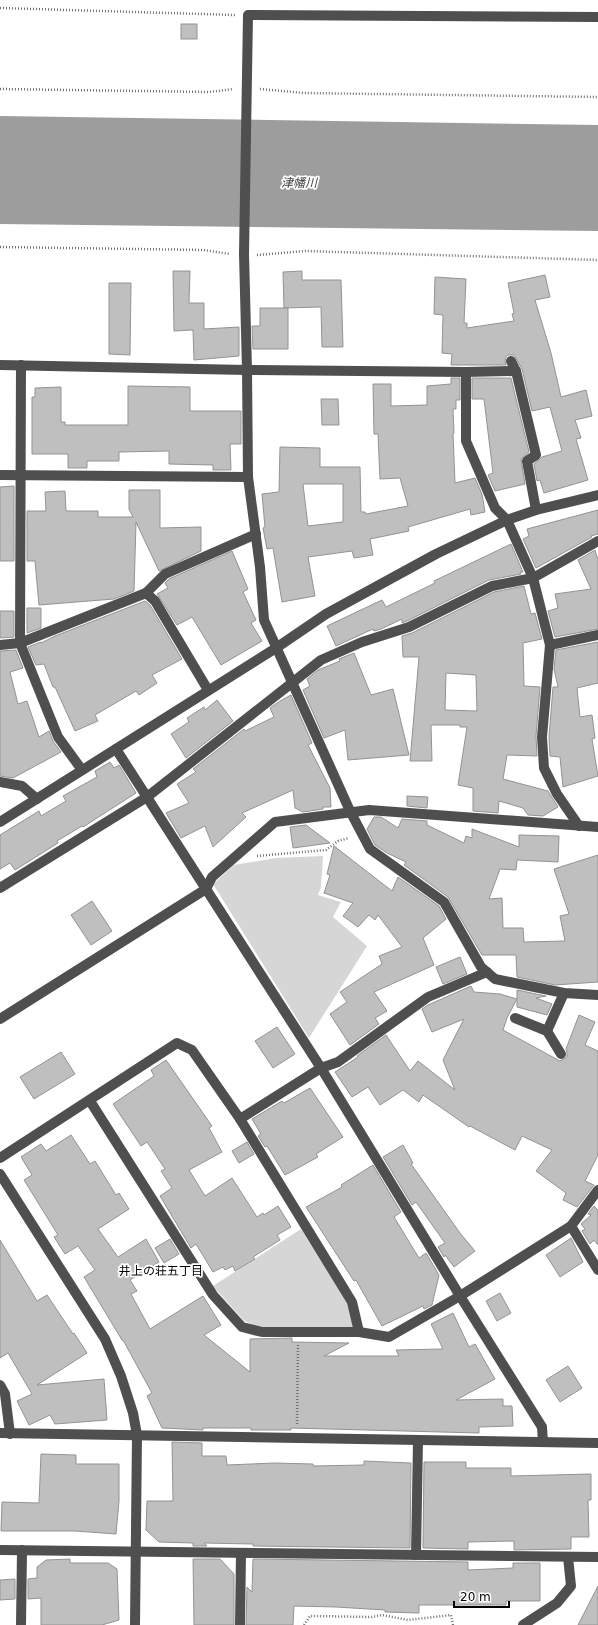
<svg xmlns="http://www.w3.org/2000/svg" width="598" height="1625" font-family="'DejaVu Sans','Noto Sans JP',sans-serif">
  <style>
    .green { fill: #d6d6d6 }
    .water { fill: #9d9d9d }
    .building { fill: #bfbfbf; stroke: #939393; fill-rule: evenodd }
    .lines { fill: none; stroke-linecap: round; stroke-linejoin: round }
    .path { stroke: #717171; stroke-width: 2.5; stroke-dasharray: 1 2; stroke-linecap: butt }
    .minor { stroke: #4f4f4f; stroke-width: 10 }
    .labels { text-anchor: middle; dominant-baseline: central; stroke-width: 3.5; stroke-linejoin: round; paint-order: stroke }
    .water-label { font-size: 12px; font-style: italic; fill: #3e3e3e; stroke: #fff }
    .neighbourhood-label { font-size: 12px; fill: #000; stroke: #fff }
  </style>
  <rect width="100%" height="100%" fill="#fff"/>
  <g class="green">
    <path d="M323 856 321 887 318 895 341 902 333 917 367 946 309 1038 213 884 234 865 276 858Z"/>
    <path d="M301 1229 348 1304 353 1329 263 1328 244 1321 213 1286Z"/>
  </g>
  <path class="water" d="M0 116 598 125V231L0 224Z"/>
  <g class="building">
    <rect x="181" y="24" width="16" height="15"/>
    <path d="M173 271H190L189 303H204V329L239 327V356L194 360 193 330 174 331Z"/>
    <path d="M302 271V280H341L343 347H322L321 307 284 308 283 272Z"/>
    <path d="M545 275 550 297 535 300 551 353 561 397 586 390 592 416 575 420 581 438 576 439 588 480 544 493 540 480 537 481 534 464 542 457 562 451 550 407 532 411 522 369 514 355H508L506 357 505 361 506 365H451L452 354 442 353 443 315 434 314 435 277 466 279 464 323H467V328L514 321 512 314 514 313 508 283Z"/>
    <path d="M109 283H131L130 355 109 354Z"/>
    <path d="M260 308H288V349H253L252 326H260Z"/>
    <path d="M451 378H460V400H456V409H453L454 433 453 434 455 483 475 478 482 494 485 512 471 515 470 509 408 527 409 531 370 539 373 555 354 558 352 551 308 557 315 596 282 602 273 548 267 549 263 528 265 527 262 494 279 492 280 447 320 448V467H360L361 512H365L366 514 408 506 400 478 380 479 378 434H374L373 384H391V406L427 405V386L451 384ZM303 484H343V522L308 526Z"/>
    <path d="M472 378H511L529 452 521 459 525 484 495 491 488 475 493 473 484 399H472Z"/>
    <path d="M128 386 190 387V411H241V444H230L231 470H213V465L169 464V451L119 452V461H87V468H68V454H32V397H35V388L61 387V422H65V425H128Z"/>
    <path d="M321 399H338L339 425H322Z"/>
    <path d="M14 486V561H0V487Z"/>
    <path d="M129 490H160V528L201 527V551L159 571 136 522 134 591 114 599 39 605 35 561H27V511H46L45 492 65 491 66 511H98V517H133L129 509Z"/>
    <path d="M598 510V534L591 536 592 537 536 568 523 539 529 536 527 529Z"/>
    <path d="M511 544 523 572H520L521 574 489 580 407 621 402 623V619L381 629 374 631 373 629 336 646 327 626 382 600 386 607 435 583 434 581Z"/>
    <path d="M595 550 598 560V629L555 637 548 611 558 608 555 594 591 589 578 560Z"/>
    <path d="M232 551 248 589 243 592 256 620 251 623 262 641 221 665 192 617 177 625 157 594 168 588 165 583 169 579Z"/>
    <path d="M524 586 531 614 535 613 542 639 523 643 524 686 540 687 536 736 537 756 507 755 503 779 548 791 558 807 543 816 528 815 523 808 499 801 498 813 473 811V788L458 785 467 727H460V725H431L432 761H410L419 657H403L402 636 412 633 494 592ZM446 673 476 675 477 711 445 710Z"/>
    <path d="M145 601 150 605 182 659 152 675 157 683 139 695 136 691 95 715 98 721 75 731 55 687H53L44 664 36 665 28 647 41 642V643L55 636Z"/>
    <path d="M27 608H41V628L27 633Z"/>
    <path d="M0 611H14V637L0 638Z"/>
    <path d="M598 642V683L577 688 580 717 592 715 595 738 592 739 598 776 563 787 560 757 550 756 549 737 553 687H558L554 669 556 650Z"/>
    <path d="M16 650 23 668 10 672 18 704 27 701 39 737 49 731 53 741 61 752 13 778 0 776V651Z"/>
    <path d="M354 653 371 695 393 689 409 755 348 760 345 730 324 738 303 690 310 686 307 679 318 670 340 661 339 659Z"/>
    <path d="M291 695 312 743 308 745 330 788 331 807H323V809L303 812 295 808 293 790 242 813 246 817 213 847 205 826 181 838 166 813 189 803 177 784 196 772 193 769 244 729 245 731 274 717 270 708 280 701Z"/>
    <path d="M217 700 233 721 186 758 171 734 189 722 187 718 204 707 205 710Z"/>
    <path d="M110 762 114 768 119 765 136 793 83 827 82 826 57 841 58 843 15 870 10 863 0 869V835L39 811 41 816 66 801 63 796 97 777 95 771Z"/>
    <path d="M407 796 428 797 427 808 407 806Z"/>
    <path d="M374 817H381L398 828 402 819 427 821V825L464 843 466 836 472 838V829L519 847V835L559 836 558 862 517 860 516 870 500 869 489 899 502 898 503 928H523L524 942 565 941 560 916 569 914 554 869 598 855V982L555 985 517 977 516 955H482L448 897 404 865 406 862 387 853 375 845 367 829Z"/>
    <path d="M306 825 330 843 293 848 290 827Z"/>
    <path d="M334 846 392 891 398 877 439 906 446 919 423 938 434 965 374 992 387 1011 375 1018 379 1024 350 1045 330 1014 347 1002 340 992 382 964 379 956 402 947 378 915 375 920 369 915 358 927 343 916 353 903 324 893 330 875 327 874Z"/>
    <path d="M92 901 112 931 91 945 71 915Z"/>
    <path d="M460 957 467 974 443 984 436 967Z"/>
    <path d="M471 986 474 992 500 994 517 999 507 1018 503 1030 560 1061 567 1057V1053L566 1049 579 1015 595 1022 585 1045 598 1051V1155L585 1181 594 1185 577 1207 563 1200 566 1193 536 1171 552 1150 522 1136 515 1150 470 1126 469 1127 423 1095 419 1102 403 1090 380 1105 368 1087 352 1097 335 1072 358 1057 357 1056 386 1035 410 1071 418 1061 455 1090 443 1060 464 1019 432 1032 422 1009 428 1005Z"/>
    <path d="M517 990 546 996 536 998 552 1004 547 1015 517 1007Z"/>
    <path d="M277 1027 295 1054 273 1068 255 1041Z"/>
    <path d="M61 1052 75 1074 34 1099 20 1077Z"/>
    <path d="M166 1060 212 1126 209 1128 222 1152 189 1170 205 1196 232 1178 257 1217 263 1213 264 1215 278 1206 291 1227 277 1235 280 1240 253 1257 255 1259 235 1271 233 1266 225 1270 223 1267 213 1272 196 1244 191 1248 160 1196 172 1188 161 1171 165 1169 147 1142 141 1146 113 1104 154 1076 151 1070Z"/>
    <path d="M310 1088 343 1137 316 1154 318 1157 285 1175 267 1146 265 1147 258 1136 261 1134 252 1119 282 1101 284 1103Z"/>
    <path d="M71 1135 90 1164 95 1161 116 1195 119 1193 129 1209 98 1229 118 1257 146 1239 159 1262 130 1280 137 1291 131 1294 150 1329 203 1296 221 1325 204 1335 250 1372V1339L292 1338V1342L349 1343 324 1356H399L396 1350 443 1349 431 1324 453 1313 469 1347 475 1344 495 1379 456 1400 503 1399V1406H512L513 1426 479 1427V1433L291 1428V1430H251V1428H203V1430L162 1428 147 1396 152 1393 123 1340H122L84 1277 95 1270 78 1246 65 1254 54 1237 58 1235 24 1180 32 1175 21 1157 41 1144 46 1151Z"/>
    <path d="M247 1142 254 1154 239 1163 232 1151Z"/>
    <path d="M403 1145 413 1163 411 1164 460 1233 475 1251 454 1267 445 1255 444 1257 438 1247 445 1243 416 1202 412 1205 383 1157Z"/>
    <path d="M373 1165 401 1212 394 1217 419 1258 426 1253 439 1275 432 1305 424 1309 423 1306 382 1326 356 1280 354 1281 306 1207 342 1187 341 1185Z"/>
    <path d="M594 1206 598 1210V1245L594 1240 590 1244 582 1231 585 1229 581 1224 591 1215 588 1214Z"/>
    <path d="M571 1238 583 1262 560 1277 546 1255Z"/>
    <path d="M170 1239 179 1254 164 1263 155 1248Z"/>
    <path d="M0 1240 37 1301 47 1295 73 1334 74 1333 87 1353 37 1385 104 1379 107 1420 55 1424 50 1415 29 1425 17 1401 32 1394 8 1353 0 1358Z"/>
    <path d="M500 1293 511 1313 497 1321 486 1301Z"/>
    <path d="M568 1366 582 1388 560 1402 546 1380Z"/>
    <path d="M172 1442 202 1443V1456H226L227 1465 274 1463 313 1464V1466L364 1465V1461L411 1463 410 1548 253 1546V1544L204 1543 207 1546H193V1543L159 1542 146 1530 147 1501H173Z"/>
    <path d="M41 1454 76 1455V1464H119V1501L116 1534 75 1531H1L2 1502 39 1503Z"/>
    <path d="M424 1462H466V1468H511V1476L591 1474V1500H588L589 1537H571V1549L514 1550V1541L468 1542V1549L423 1548Z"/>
    <path d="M70 1559V1563H108L117 1569 119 1620 102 1625H41V1598L28 1599V1579L37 1578V1567L46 1560Z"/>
    <path d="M193 1559H220L234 1574V1625H194Z"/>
    <path d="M253 1559 468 1562V1570L513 1568V1563H540V1601H506V1605H419V1613L385 1612V1610L336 1607 294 1606 293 1625H246L247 1587 252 1592Z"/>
    <path d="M15 1579V1599L0 1600V1580Z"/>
    <path d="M598 1586V1625H578Z"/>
  </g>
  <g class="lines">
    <g class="path">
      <path d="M0 8 235 15"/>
      <path d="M0 89 209 92 233 89"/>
      <path d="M260 89 304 93 598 97"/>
      <path d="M0 247 204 250 230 254"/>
      <path d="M257 255 306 251 598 260"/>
      <path d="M257 856 326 850 338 841 349 838"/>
      <path d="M297 1424 298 1345"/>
      <path d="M304 1625 310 1616 372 1617 382 1615 408 1620 451 1615 453 1625"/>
    </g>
    <g class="minor">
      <path d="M598 17 248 15 244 254 247 370 248 477 260 567 264 620 350 811 370 849 444 902 481 967 495 979 564 993 598 995"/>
      <path d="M511 361 516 371 536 455 527 461 536 510"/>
      <path d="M0 365 247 370 466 372 516 371"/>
      <path d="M21 365 20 643 58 737 82 770"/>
      <path d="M466 372V441L495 508 507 520 533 578 550 645 542 737 544 768 557 794 579 826"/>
      <path d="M0 475 248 477"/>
      <path d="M146 593 165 574 256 534"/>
      <path d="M0 645 20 643 146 593 155 601 208 690"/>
      <path d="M550 645 598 635"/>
      <path d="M116 749 321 1068 460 1296 542 1427 543 1442"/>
      <path d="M0 782 22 786 37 799"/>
      <path d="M0 822 276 648 326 614 436 554 507 520 536 510 598 495"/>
      <path d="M0 888 147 797 321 660 362 642 409 627 492 586 533 578 598 541"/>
      <path d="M515 1018 547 1031 564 993"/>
      <path d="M0 1019 206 889 212 877 275 822 369 810 598 827"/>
      <path d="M547 1031 561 1054"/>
      <path d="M90 1101 213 1295 242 1327 262 1332H359L389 1337 460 1296 571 1226 598 1190"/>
      <path d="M240 1119 321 1068 338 1062 428 997 487 972"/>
      <path d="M0 1158 177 1043 192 1050 240 1119 352 1302 359 1332"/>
      <path d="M0 1174 105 1339 121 1376 133 1413 137 1435 135 1625"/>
      <path d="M571 1226 598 1270"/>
      <path d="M0 1385 5 1394 10 1434"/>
      <path d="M0 1433 598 1443"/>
      <path d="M0 1550 598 1557"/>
      <path d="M416 1555 418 1440"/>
      <path d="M21 1625 22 1550"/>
      <path d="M240 1625 241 1553"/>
      <path d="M523 1625 557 1603 571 1586 568 1557"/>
    </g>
  </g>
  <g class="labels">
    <g class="water-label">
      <text x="299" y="183">津幡川</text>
    </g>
    <g class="neighbourhood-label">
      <text x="161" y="1271">井上の荘五丁目</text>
    </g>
  </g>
  <path d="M454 1601v6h55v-6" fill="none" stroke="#000000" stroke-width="2"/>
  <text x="460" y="1601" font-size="12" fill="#000000" stroke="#ffffff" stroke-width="3" paint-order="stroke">20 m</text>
</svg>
